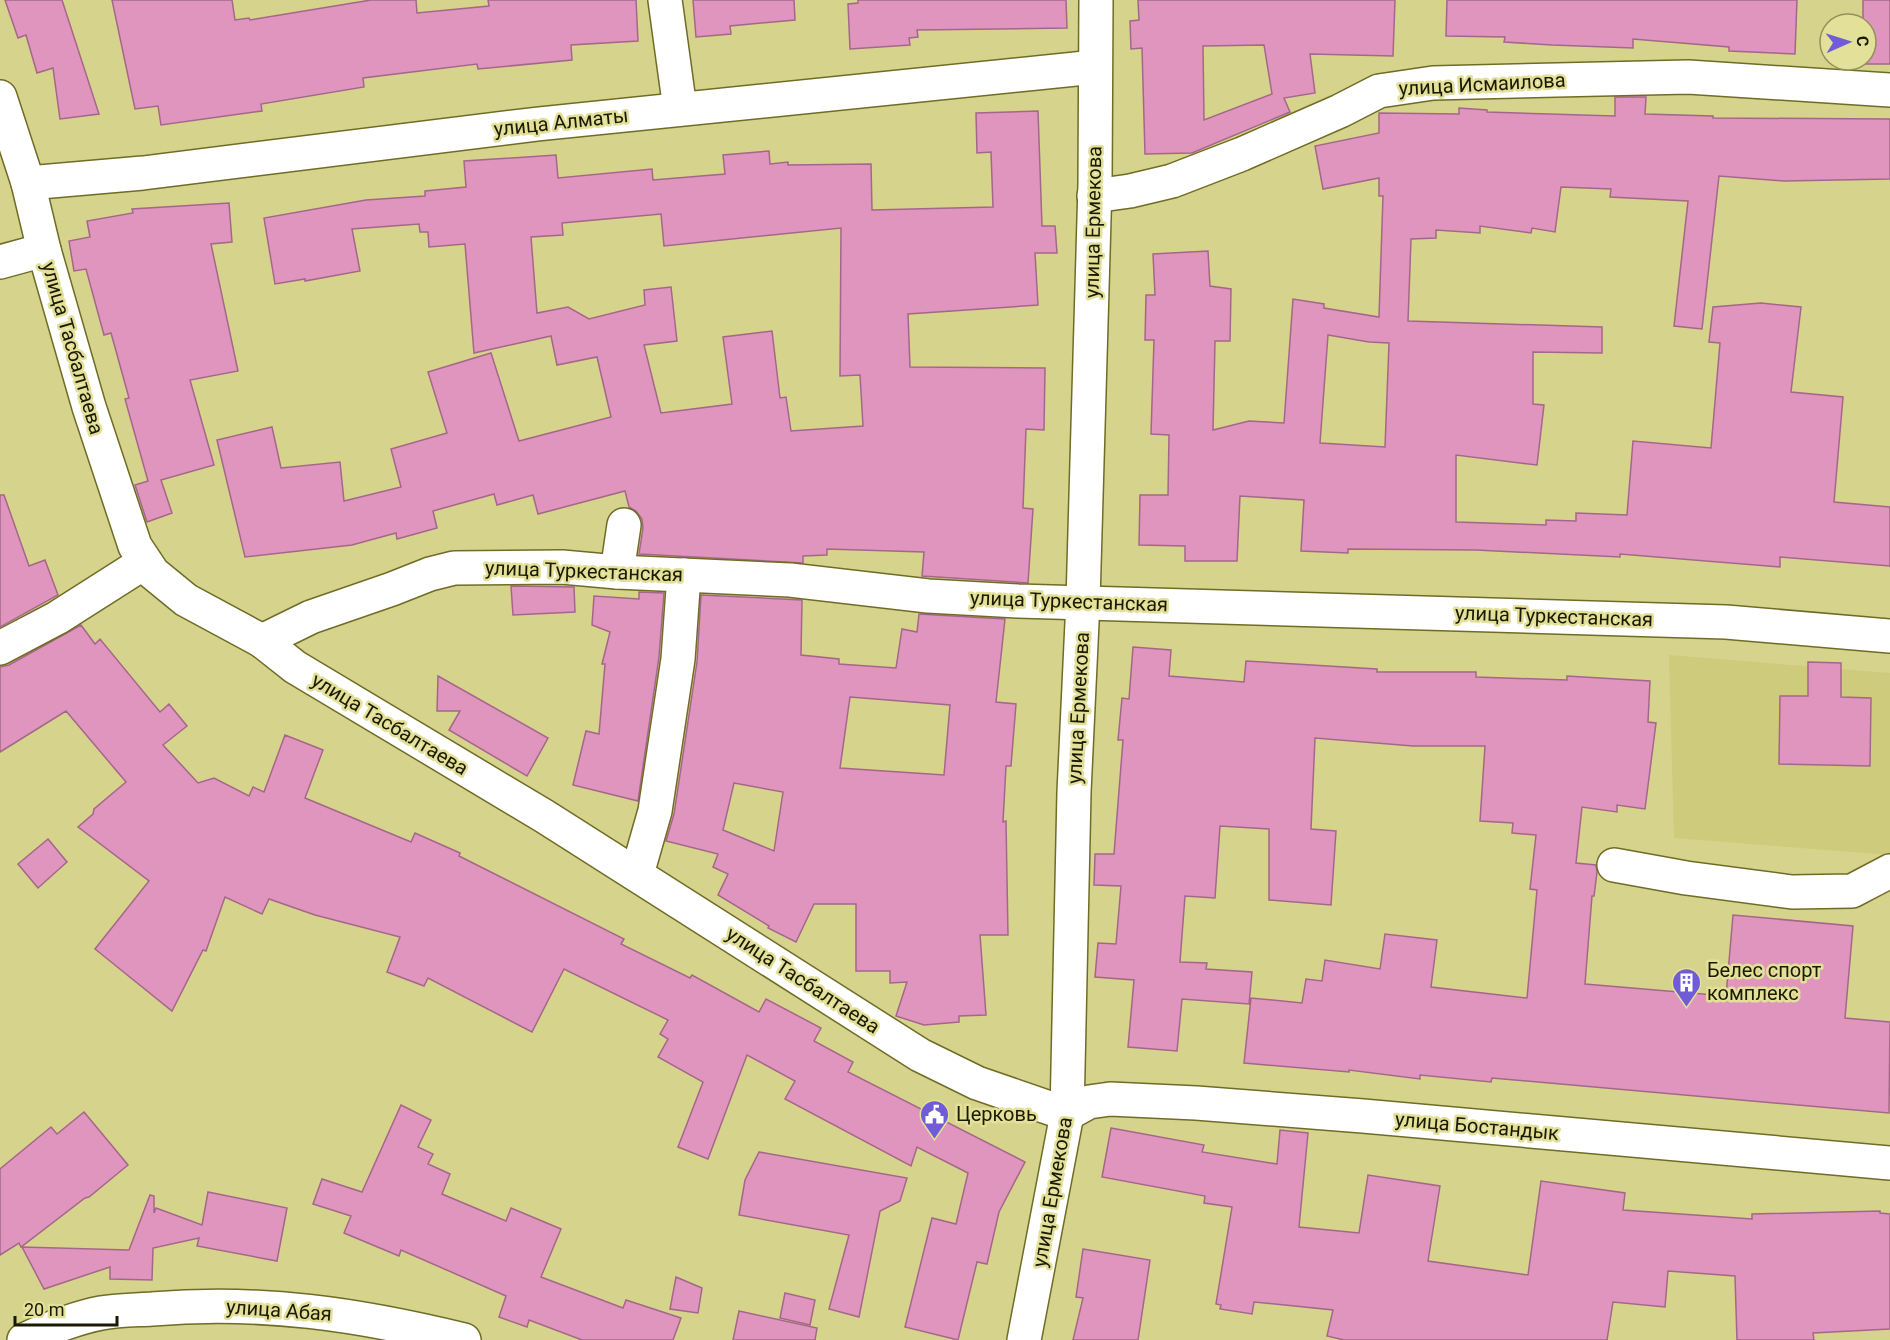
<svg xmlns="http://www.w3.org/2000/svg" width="1890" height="1340" font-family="Roboto,sans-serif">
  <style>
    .built { fill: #cecb7c }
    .building { fill: #df95bd; stroke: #a56789; stroke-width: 1.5; fill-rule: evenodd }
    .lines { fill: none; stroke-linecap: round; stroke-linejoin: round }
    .minor-casing { stroke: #6f6c26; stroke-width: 36 }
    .minor { stroke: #fff; stroke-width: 33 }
    .labels { text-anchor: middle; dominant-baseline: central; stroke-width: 5; stroke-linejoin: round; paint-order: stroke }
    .street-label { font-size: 20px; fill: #1b1900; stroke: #e3e099 }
    .poi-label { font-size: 20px; fill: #1b1900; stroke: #e3e099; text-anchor: start }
  </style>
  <rect width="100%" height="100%" fill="#d6d38c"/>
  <path class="built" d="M1669 655 1890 673V855L1674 838Z"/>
  <g class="building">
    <path d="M5 0H62L99 114 60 119 53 68 37 73 26 35 18 38Z"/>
    <path d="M112 0H232L235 20 249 18 250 20 371 0H416L417 13 489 6 488 0H636L638 41 571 45 572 60 478 69 477 64 363 78 364 87 261 104 262 111 161 125 158 106 135 109Z"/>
    <path d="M693 0H794L795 20 730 26 731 34 696 37Z"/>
    <path d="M858 0H1066L1067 28 917 30 918 37 909 38 910 45 850 49 848 4 858 3Z"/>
    <path d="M1138 0H1395L1393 56 1310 54 1315 93 1284 98 1290 112 1192 153 1145 154 1142 48 1131 49 1130 21 1139 20ZM1264 45 1272 94 1204 120 1203 46Z"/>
    <path d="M1447 0H1797L1795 54 1729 51V47L1633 39V48L1552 45 1504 42 1505 37 1446 36Z"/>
    <path d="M1863 0H1890V64H1864V60H1866V24H1863Z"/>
    <path d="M1615 97H1646L1645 114 1713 116V118L1890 119V179L1784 181 1719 176 1702 329 1674 326 1688 201 1610 197 1611 189 1561 187 1555 232 1532 228 1531 233 1480 226V233L1436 230V238L1411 239 1408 321 1602 327V353L1533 352V404L1544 405 1537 465 1456 455V522L1546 525V520L1576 521V513L1627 515 1633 441 1711 448 1720 343 1709 342 1713 307 1761 303 1801 307 1791 392 1843 397 1834 502 1890 507V566L1780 557V567L1620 554V557L1476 550 1348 549V553L1301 551 1304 500 1240 496 1237 561H1185V546L1139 545 1140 495H1168L1169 435 1151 434 1154 340H1145L1146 295H1155L1153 254 1208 251 1210 286 1231 289 1230 341H1215L1213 430 1249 421 1284 423 1293 299 1324 304V308L1379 317 1383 196H1379V178L1323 189 1315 146 1379 133V113L1459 114V108L1487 110V112L1615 116ZM1328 335 1369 342 1389 343 1385 447 1320 443Z"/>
    <path d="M1038 111 1042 226H1055L1057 253H1035L1038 305 908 314 910 367 1045 368 1044 430 1026 429 1023 508 1033 509 1028 583 922 576 924 552 827 549V555L803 556V563L639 554 643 528 642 519 636 511 629 507 625 491 538 514 533 495 497 505 494 494 433 511 437 528 397 539 396 533 352 545 245 557 217 440 272 427 281 468 340 462 344 501 401 487 391 449 447 433 428 372 491 353 519 441 611 417 597 357 557 365 551 336 474 353 465 244 429 247 428 232H420L419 224 352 229 360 271 305 281V279L275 284 264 218 366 200 425 196V191L466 187 464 161 556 155 558 178 652 169 653 180 725 174 723 155 769 151 770 164 788 162V165L871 164 872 210 993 207 991 152 977 153 976 113ZM661 214 664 246 841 228 840 376 860 375 863 426 791 431 786 397 780 398 772 331 723 337 732 404 661 413 644 345 677 341 671 287 644 290 645 305 589 319 568 307 537 313 531 237 563 235 562 223Z"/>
    <path d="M229 203 232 242 211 244 238 371 190 380 214 465 161 480 172 513 147 522 135 485 148 481 125 399 129 398 111 333 104 335 86 269 74 271 69 241 90 237 87 221 133 213 132 209Z"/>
    <path d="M0 495H4L29 566 45 560 58 595 0 627Z"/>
    <path d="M511 586 574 587 575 612 513 615Z"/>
    <path d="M639 592 664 593 659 657 638 801 573 785 586 731 599 734 605 664H602L610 632 592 625 594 596 639 599Z"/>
    <path d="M701 595 802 600 801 655 839 659V664L896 668 902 629 917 632 919 614 1005 619 996 702 1016 704 1011 766H1006L1003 822 1006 821 1008 935H980L986 1015 959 1016V1022L924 1025 896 1016 907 982 890 983V971H856V904H814L796 942 768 928 769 926 718 895 728 874 713 867 718 854 666 841 674 814 697 662ZM850 697 950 705 944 775 840 768ZM734 783 783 792 774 851 723 830Z"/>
    <path d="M81 625 95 644 100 639 160 712 169 704 187 726 163 745 198 783 214 778 249 796 253 787 264 792 285 735 323 750 305 798 411 842 415 833 460 853 459 856 624 939 621 944 690 978 692 975 759 1012 766 999 821 1028 814 1041 853 1062 848 1072 1025 1162 999 1212 987 1264 977 1262 958 1340 905 1327 932 1218 956 1224 968 1173 917 1147 911 1166 785 1099 795 1081 747 1055 708 1159 678 1147 703 1082 658 1057 668 1039 660 1034 668 1020 564 969 532 1032 428 978 424 986 387 972 400 937 315 915 269 899 262 914 225 897 206 951 203 950 172 1011 95 949 149 881 78 827 93 814 94 809 126 782 66 711 0 752V667L9 665Z"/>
    <path d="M1133 647 1171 650 1169 676 1244 682 1246 661 1377 669V672H1476V677L1567 680V676L1650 681 1648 722 1656 723 1645 809 1617 805V812L1582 807 1576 863 1596 865 1597 872 1594 896H1592L1585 984 1726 996 1733 915 1853 926 1845 1018 1890 1022 1889 1113 1492 1078 1491 1082 1420 1075V1079L1349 1070V1072L1244 1063 1251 998 1302 1003 1306 979 1322 981 1325 960 1380 969 1385 934 1437 940 1431 987 1527 998 1537 890 1530 889 1536 835 1512 833 1513 823 1480 821 1485 746H1413L1315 738 1311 829 1336 831 1331 905 1269 900V829L1220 826 1215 898 1185 896 1180 962 1207 963 1206 969 1252 972 1249 1004 1182 999 1177 1051 1128 1047 1134 980 1095 977 1098 943 1116 944 1121 886 1094 885 1095 854H1114L1123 740H1118L1122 698 1129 699Z"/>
    <path d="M1808 662 1841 663V697L1871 698 1870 766 1779 764 1780 696H1808Z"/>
    <path d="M438 676 548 738 527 776 449 730 460 711H437Z"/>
    <path d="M48 839 67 862 38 888 18 864Z"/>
    <path d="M401 1105 431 1120 418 1147 433 1154 428 1164 450 1174 442 1194 506 1221 511 1208 561 1229 541 1277 623 1308 626 1300 681 1318 673 1340H582L529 1320 527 1327 499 1317 506 1296 401 1250 399 1256 344 1233 351 1216 313 1204 322 1179 362 1192Z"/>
    <path d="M84 1112 128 1165 89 1197 85 1198 21 1247 19 1243 0 1255V1169L51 1127 57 1134Z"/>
    <path d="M1111 1128 1204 1145 1202 1152 1277 1164 1280 1130 1308 1133 1299 1227 1359 1233 1368 1175 1440 1186 1428 1261 1528 1275 1541 1181 1625 1193 1623 1210 1752 1219V1214L1880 1211V1213L1890 1214V1329L1813 1333 1814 1340H1737L1735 1276 1668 1271 1665 1307 1613 1302 1607 1340H1344L1327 1336 1333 1310 1254 1302 1252 1314 1220 1309 1221 1305 1216 1304 1232 1207 1204 1203 1205 1196 1102 1177Z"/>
    <path d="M759 1152 907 1178 900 1201 880 1211 859 1317 829 1309 849 1235 739 1215 745 1180Z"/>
    <path d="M208 1192 287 1208 277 1261 197 1246 199 1238 153 1248 152 1280 110 1279V1267L44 1289 22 1247 129 1250 150 1195 154 1196V1213L156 1208 202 1225Z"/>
    <path d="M1083 1249 1150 1260 1138 1340H1073L1083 1298 1076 1297Z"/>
    <path d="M676 1277 702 1288 698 1313 670 1309Z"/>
    <path d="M785 1293 815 1300 810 1325 780 1318Z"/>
    <path d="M739 1311 817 1328 815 1340H733Z"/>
  </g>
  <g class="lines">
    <defs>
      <g id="minor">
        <path d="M665 0 680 109"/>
        <path d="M0 97 28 183 44 250 89 407 135 546 153 573 186 600 262 641 295 667 544 816 920 1055 977 1083 1067 1114 1089 1102 1110 1099 1196 1103 1363 1116 1890 1163"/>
        <path d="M28 183 143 173 538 124 1095 67"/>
        <path d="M1094 196 1130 191 1172 181 1242 154 1340 111 1379 91 1433 83 1688 77 1890 90"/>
        <path d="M0 262 44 250"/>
        <path d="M617 572 624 525"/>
        <path d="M262 641 311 617 392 589 430 574 454 568 562 567 617 572 790 580 928 596 1018 601 1726 622 1890 636"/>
        <path d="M0 648 57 618 145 562"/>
        <path d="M1614 865 1686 878 1792 892 1852 891 1890 871"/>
        <path d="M637 874 655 811 678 659 684 575"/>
        <path d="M24 1340C48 1329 75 1318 101 1313 118 1310 135 1310 152 1309 262 1300 357 1314 464 1340"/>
        <path d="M1024 1340 1067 1114 1074 792 1083 601 1095 184 1096 0"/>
      </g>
    </defs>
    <use href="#minor" class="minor-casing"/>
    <use href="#minor" class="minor"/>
  </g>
  <defs>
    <symbol id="building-pin" viewBox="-11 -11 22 30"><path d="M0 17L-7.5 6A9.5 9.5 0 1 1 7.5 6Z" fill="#705cd6" stroke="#e3e099"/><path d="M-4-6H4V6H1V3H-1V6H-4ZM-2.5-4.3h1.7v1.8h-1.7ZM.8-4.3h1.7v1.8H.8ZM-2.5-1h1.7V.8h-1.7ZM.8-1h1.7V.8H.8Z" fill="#fff"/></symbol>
    <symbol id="civic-pin" viewBox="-11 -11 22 30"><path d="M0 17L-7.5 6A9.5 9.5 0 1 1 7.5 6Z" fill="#705cd6" stroke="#e3e099"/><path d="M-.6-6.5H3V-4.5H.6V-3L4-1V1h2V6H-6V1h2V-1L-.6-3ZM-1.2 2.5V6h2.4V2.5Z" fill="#fff"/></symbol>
  </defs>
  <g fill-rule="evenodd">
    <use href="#building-pin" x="1670" y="966" width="33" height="45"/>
    <use href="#civic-pin" x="918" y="1098" width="33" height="45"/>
  </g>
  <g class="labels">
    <g class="street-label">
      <text transform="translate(1482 84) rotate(-3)">улица Исмаилова</text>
      <text transform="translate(561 122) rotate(-6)">улица Алматы</text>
      <text transform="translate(1093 222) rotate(-89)">улица Ермекова</text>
      <text transform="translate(73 348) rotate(74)">улица Тасбалтаева</text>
      <text transform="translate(584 571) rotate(2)">улица Туркестанская</text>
      <text transform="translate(1069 601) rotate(2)">улица Туркестанская</text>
      <text transform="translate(1554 616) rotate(2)">улица Туркестанская</text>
      <text transform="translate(1078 708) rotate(-87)">улица Ермекова</text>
      <text transform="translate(390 724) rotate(31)">улица Тасбалтаева</text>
      <text transform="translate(803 980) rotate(33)">улица Тасбалтаева</text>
      <text transform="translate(1477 1126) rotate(5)">улица Бостандык</text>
      <text transform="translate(1052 1192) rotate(-80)">улица Ермекова</text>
      <text transform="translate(279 1310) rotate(4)">улица Абая</text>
    </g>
    <g class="poi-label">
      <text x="1707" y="970">Белес спорт<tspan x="1707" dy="23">комплекс</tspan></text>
      <text x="956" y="1114">Церковь</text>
    </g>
  </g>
  <g transform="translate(1848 42) rotate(87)"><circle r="28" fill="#e3e099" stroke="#93905c" stroke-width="1.5"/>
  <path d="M0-4.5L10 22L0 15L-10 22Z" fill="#705cd6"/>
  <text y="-9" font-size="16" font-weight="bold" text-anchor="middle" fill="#1b1900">С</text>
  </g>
  <path d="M15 1316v9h102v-9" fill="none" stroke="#1b1900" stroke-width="3"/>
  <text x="24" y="1316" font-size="18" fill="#1b1900" stroke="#e3e099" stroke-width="4.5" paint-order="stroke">20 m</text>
</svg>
